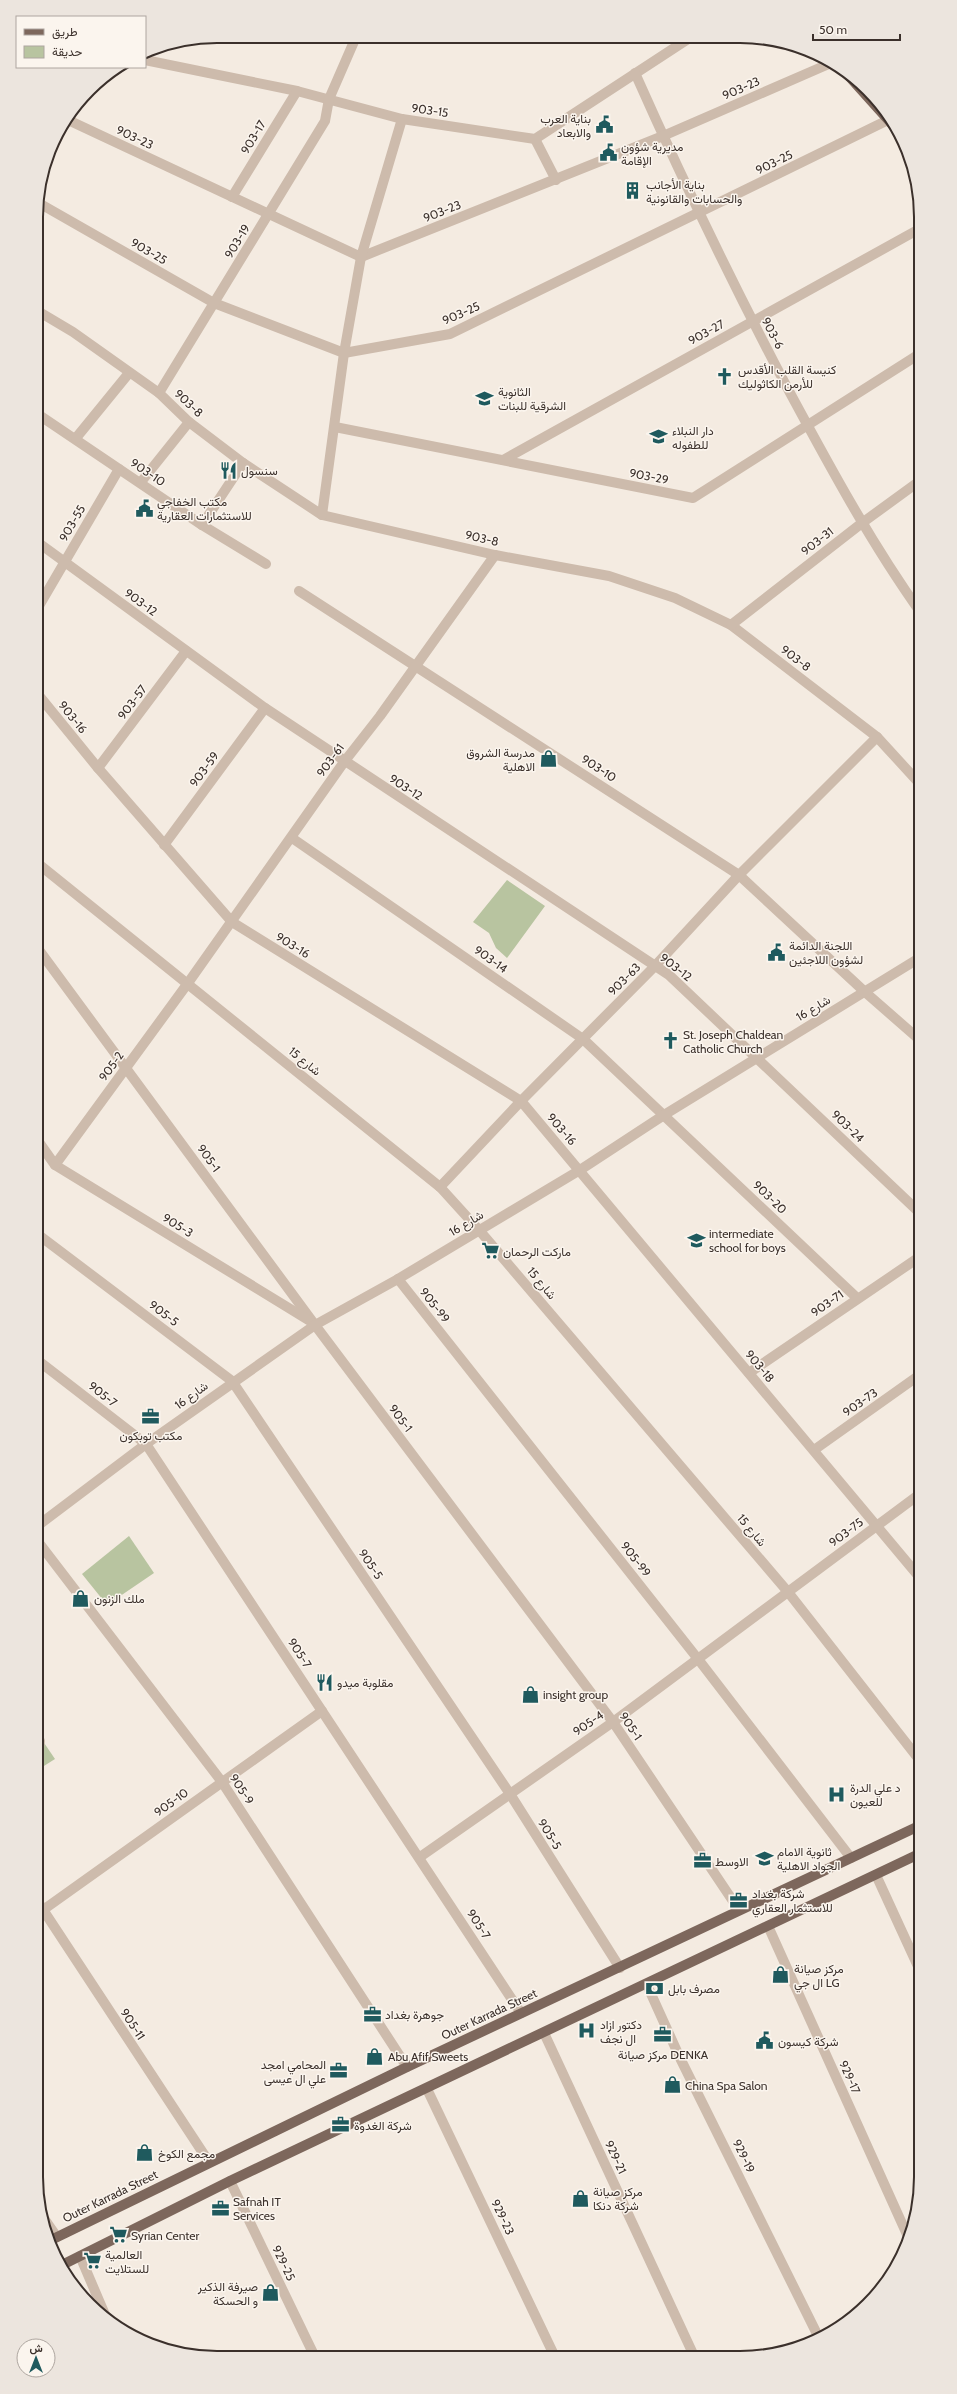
<svg xmlns="http://www.w3.org/2000/svg" width="957" height="2394" font-family="Cabin,Vazirmatn,sans-serif">
  <style>
    .green { fill: #b8c4a0 }
    .lines { fill: none; stroke-linecap: round; stroke-linejoin: round }
    .minor { stroke: #cdbbac; stroke-width: 10 }
    .major { stroke: #7d675c; stroke-width: 10 }
    .labels { text-anchor: middle; dominant-baseline: central; stroke-width: 3; stroke-linejoin: round; paint-order: stroke }
    .street-label { font-size: 12px; fill: #3b302b; stroke: #fbf5ee }
    .poi-label { font-size: 12px; fill: #3b302b; stroke: #fbf5ee; text-anchor: start }
    .rim { fill: none; stroke: #3b302b; stroke-width: 2 }
  </style>
  <rect width="100%" height="100%" fill="#f4ebe1"/>
  <g class="green">
    <path d="M507 880 545 906 507 958 496 948 489 933 473 922Z"/>
    <path d="M129 1536 154 1573 107 1605 82 1574Z"/>
    <path d="M36 1731 55 1759 36 1771Z"/>
  </g>
  <g class="lines">
    <g class="minor">
      <path d="M145 60 297 91 402 119 535 139 688 39"/>
      <path d="M635 73C683 181 734 287 789 391 830 467 871 543 921 613"/>
      <path d="M68 120 361 257 663 136 831 63"/>
      <path d="M535 139 556 180"/>
      <path d="M232 197 297 91"/>
      <path d="M37 202 214 303 344 353 450 334 888 120"/>
      <path d="M36 310 73 332 159 393 189 422 243 463 322 515 495 555 609 576 675 598 731 625 877 737 921 785"/>
      <path d="M159 393 325 121 329 99 356 37"/>
      <path d="M36 413 202 525 266 564"/>
      <path d="M335 427 693 498 921 353"/>
      <path d="M76 438 129 373"/>
      <path d="M503 460 921 228"/>
      <path d="M141 482 189 422"/>
      <path d="M322 515 344 353 361 257 402 119"/>
      <path d="M202 525 243 463"/>
      <path d="M36 541 265 708 669 975 921 1214"/>
      <path d="M299 591 739 875 865 992 921 1041"/>
      <path d="M36 611 119 469"/>
      <path d="M731 625 862 523 921 480"/>
      <path d="M36 692 98 768 232 922 521 1101 921 1579"/>
      <path d="M98 768 186 651"/>
      <path d="M292 838 583 1039 857 1298"/>
      <path d="M164 845 265 708"/>
      <path d="M36 862 440 1187 479 1230 788 1592 921 1762"/>
      <path d="M36 946 315 1325 613 1722 739 1910"/>
      <path d="M36 1138 55 1165 310 1321"/>
      <path d="M55 1165 188 983 344 762 380 716 495 555"/>
      <path d="M440 1187 521 1101 655 966 739 875 877 737"/>
      <path d="M36 1233 232 1381 510 1794 620 1968"/>
      <path d="M398 1279 698 1659 851 1858"/>
      <path d="M36 1359 146 1444 521 2013"/>
      <path d="M749 1373 921 1256"/>
      <path d="M814 1450 921 1374"/>
      <path d="M36 1527 146 1444 315 1325 398 1279 580 1170 664 1115 921 957"/>
      <path d="M36 1539 222 1782 407 2067"/>
      <path d="M36 1750 39 1748 40 1741 36 1735"/>
      <path d="M420 1857 613 1722 921 1493"/>
      <path d="M876 1875 921 1973"/>
      <path d="M36 1899 209 2162"/>
      <path d="M36 1915 322 1711"/>
      <path d="M768 1926 909 2239"/>
      <path d="M647 1985 680 2058 819 2338"/>
      <path d="M544 2033 695 2358"/>
      <path d="M427 2089 555 2357"/>
      <path d="M230 2181 314 2355"/>
      <path d="M41 2214 57 2237"/>
      <path d="M80 2256 106 2317"/>
    </g>
    <g class="major">
      <path d="M846 73 899 132"/>
      <path d="M49 2241 407 2067 921 1825"/>
      <path d="M60 2266 230 2181 921 1853"/>
    </g>
  </g>
  <defs>
    <symbol id="civic-bare" viewBox="-9 -9 18 18"><path d="M-.6-6.5H3V-4.5H.6V-3L4-1V1h2V6H-6V1h2V-1L-.6-3ZM-1.2 2.5V6h2.4V2.5Z" fill="#1f5a5e" stroke="#fbf5ee" stroke-width="2.5" paint-order="stroke"/></symbol>
    <symbol id="building-bare" viewBox="-9 -9 18 18"><path d="M-4-6H4V6H1V3H-1V6H-4ZM-2.5-4.3h1.7v1.8h-1.7ZM.8-4.3h1.7v1.8H.8ZM-2.5-1h1.7V.8h-1.7ZM.8-1h1.7V.8H.8Z" fill="#1f5a5e" stroke="#fbf5ee" stroke-width="2.5" paint-order="stroke"/></symbol>
    <symbol id="church-bare" viewBox="-9 -9 18 18"><path d="M-1.2-6h2.4v3.5h3.3v2.4h-3.3V6h-2.4V-.1h-3.3v-2.4h3.3Z" fill="#1f5a5e" stroke="#fbf5ee" stroke-width="2.5" paint-order="stroke"/></symbol>
    <symbol id="school-bare" viewBox="-9 -9 18 18"><path d="M0-5L7-2L0 1L-7-2ZM-4 1L0 2.5L4 1V4Q0 6-4 4Z" fill="#1f5a5e" stroke="#fbf5ee" stroke-width="2.5" paint-order="stroke"/></symbol>
    <symbol id="restaurant-bare" viewBox="-9 -9 18 18"><path d="M-5-6h1v4h1v-4h1v4h1v-4h1v5L-1.5 .5V6h-2V.5L-5-1ZM5-6V6H3V1.5H1.5Q1.5-4 5-6Z" fill="#1f5a5e" stroke="#fbf5ee" stroke-width="2.5" paint-order="stroke"/></symbol>
    <symbol id="shop-bare" viewBox="-9 -9 18 18"><path d="M-5-2.5h2.3a2.7 3.5 0 0 1 5.4 0H5L5.5 6h-11ZM-1.5-2.5h3a1.5 2.3 0 0 0-3 0Z" fill="#1f5a5e" stroke="#fbf5ee" stroke-width="2.5" paint-order="stroke"/></symbol>
    <symbol id="supermarket-bare" viewBox="-9 -9 18 18"><path d="M-6-5.5h2.5l.6 2H6L4.5 2H-2.5L-4.4-4H-6ZM-1.5 3.2a1.3 1.3 0 1 0 .1 0ZM3 3.2a1.3 1.3 0 1 0 .1 0Z" fill="#1f5a5e" stroke="#fbf5ee" stroke-width="2.5" paint-order="stroke"/></symbol>
    <symbol id="office-bare" viewBox="-9 -9 18 18"><path d="M-6-3h4V-5.5h4V-3h4V5H-6ZM-1-4.5V-3h2v-1.5ZM-6 0V1H6V0Z" fill="#1f5a5e" stroke="#fbf5ee" stroke-width="2.5" paint-order="stroke"/></symbol>
    <symbol id="hospital-bare" viewBox="-9 -9 18 18"><path d="M-5-5h3v3.5h4V-5h3V5h-3V1.5h-4V5h-3Z" fill="#1f5a5e" stroke="#fbf5ee" stroke-width="2.5" paint-order="stroke"/></symbol>
    <symbol id="bank-bare" viewBox="-9 -9 18 18"><path d="M-6-4H6V4H-6ZM0-2.3a2.3 2.3 0 1 0 0 4.6a2.3 2.3 0 1 0 0-4.6Z" fill="#1f5a5e" stroke="#fbf5ee" stroke-width="2.5" paint-order="stroke"/></symbol>
  </defs>
  <g fill-rule="evenodd">
    <use href="#civic-bare" x="592" y="112" width="25" height="25"/>
    <use href="#civic-bare" x="596" y="140" width="25" height="25"/>
    <use href="#building-bare" x="620" y="178" width="25" height="25"/>
    <use href="#church-bare" x="712" y="364" width="25" height="25"/>
    <use href="#school-bare" x="472" y="386" width="25" height="25"/>
    <use href="#school-bare" x="646" y="424" width="25" height="25"/>
    <use href="#restaurant-bare" x="216" y="458" width="25" height="25"/>
    <use href="#civic-bare" x="132" y="496" width="25" height="25"/>
    <use href="#shop-bare" x="536" y="746" width="25" height="25"/>
    <use href="#civic-bare" x="764" y="940" width="25" height="25"/>
    <use href="#church-bare" x="658" y="1028" width="25" height="25"/>
    <use href="#school-bare" x="684" y="1228" width="25" height="25"/>
    <use href="#supermarket-bare" x="478" y="1238" width="25" height="25"/>
    <use href="#office-bare" x="138" y="1404" width="25" height="25"/>
    <use href="#shop-bare" x="68" y="1586" width="25" height="25"/>
    <use href="#restaurant-bare" x="312" y="1670" width="25" height="25"/>
    <use href="#shop-bare" x="518" y="1682" width="25" height="25"/>
    <use href="#hospital-bare" x="824" y="1782" width="25" height="25"/>
    <use href="#school-bare" x="752" y="1846" width="25" height="25"/>
    <use href="#office-bare" x="690" y="1848" width="25" height="25"/>
    <use href="#office-bare" x="726" y="1888" width="25" height="25"/>
    <use href="#shop-bare" x="768" y="1962" width="25" height="25"/>
    <use href="#bank-bare" x="642" y="1976" width="25" height="25"/>
    <use href="#office-bare" x="360" y="2002" width="25" height="25"/>
    <use href="#hospital-bare" x="574" y="2018" width="25" height="25"/>
    <use href="#office-bare" x="650" y="2022" width="25" height="25"/>
    <use href="#civic-bare" x="752" y="2028" width="25" height="25"/>
    <use href="#shop-bare" x="362" y="2044" width="25" height="25"/>
    <use href="#office-bare" x="326" y="2058" width="25" height="25"/>
    <use href="#shop-bare" x="660" y="2072" width="25" height="25"/>
    <use href="#office-bare" x="328" y="2112" width="25" height="25"/>
    <use href="#shop-bare" x="132" y="2140" width="25" height="25"/>
    <use href="#shop-bare" x="568" y="2186" width="25" height="25"/>
    <use href="#office-bare" x="208" y="2196" width="25" height="25"/>
    <use href="#supermarket-bare" x="106" y="2222" width="25" height="25"/>
    <use href="#supermarket-bare" x="80" y="2248" width="25" height="25"/>
    <use href="#shop-bare" x="258" y="2280" width="25" height="25"/>
  </g>
  <g class="labels">
    <g class="street-label">
      <text transform="translate(741 88) rotate(-24)">903-23</text>
      <text transform="translate(430 110) rotate(8)">903-15</text>
      <text transform="translate(135 137) rotate(25)">903-23</text>
      <text transform="translate(253 137) rotate(-59)">903-17</text>
      <text transform="translate(774 162) rotate(-26)">903-25</text>
      <text transform="translate(442 211) rotate(-22)">903-23</text>
      <text transform="translate(237 241) rotate(-59)">903-19</text>
      <text transform="translate(149 251) rotate(30)">903-25</text>
      <text transform="translate(461 313) rotate(-24)">903-25</text>
      <text transform="translate(706 332) rotate(-29)">903-27</text>
      <text transform="translate(773 333) rotate(62)">903-6</text>
      <text transform="translate(189 403) rotate(43)">903-8</text>
      <text transform="translate(148 472) rotate(34)">903-10</text>
      <text transform="translate(649 476) rotate(11)">903-29</text>
      <text transform="translate(72 523) rotate(-60)">903-55</text>
      <text transform="translate(482 538) rotate(13)">903-8</text>
      <text transform="translate(817 541) rotate(-38)">903-31</text>
      <text transform="translate(141 602) rotate(36)">903-12</text>
      <text transform="translate(796 658) rotate(37)">903-8</text>
      <text transform="translate(132 702) rotate(-53)">903-57</text>
      <text transform="translate(73 717) rotate(51)">903-16</text>
      <text transform="translate(330 760) rotate(-54)">903-61</text>
      <text transform="translate(599 768) rotate(33)">903-10</text>
      <text transform="translate(204 769) rotate(-54)">903-59</text>
      <text transform="translate(406 787) rotate(33)">903-12</text>
      <text transform="translate(293 945) rotate(32)">903-16</text>
      <text transform="translate(491 959) rotate(35)">903-14</text>
      <text transform="translate(676 967) rotate(38)">903-12</text>
      <text transform="translate(624 979) rotate(-45)">903-63</text>
      <text transform="translate(813 1008) rotate(-31)">شارع 16</text>
      <text transform="translate(305 1061) rotate(39)">شارع 15</text>
      <text transform="translate(111 1066) rotate(-54)">905-2</text>
      <text transform="translate(848 1126) rotate(44)">903-24</text>
      <text transform="translate(562 1129) rotate(49)">903-16</text>
      <text transform="translate(209 1158) rotate(54)">905-1</text>
      <text transform="translate(770 1197) rotate(44)">903-20</text>
      <text transform="translate(466 1223) rotate(-31)">شارع 16</text>
      <text transform="translate(178 1225) rotate(32)">905-3</text>
      <text transform="translate(542 1283) rotate(50)">شارع 15</text>
      <text transform="translate(827 1303) rotate(-35)">903-71</text>
      <text transform="translate(435 1305) rotate(52)">905-99</text>
      <text transform="translate(164 1313) rotate(37)">905-5</text>
      <text transform="translate(760 1366) rotate(50)">903-18</text>
      <text transform="translate(103 1394) rotate(38)">905-7</text>
      <text transform="translate(191 1395) rotate(-36)">شارع 16</text>
      <text transform="translate(860 1402) rotate(-35)">903-73</text>
      <text transform="translate(401 1418) rotate(53)">905-1</text>
      <text transform="translate(752 1530) rotate(50)">شارع 15</text>
      <text transform="translate(846 1532) rotate(-37)">903-75</text>
      <text transform="translate(636 1559) rotate(52)">905-99</text>
      <text transform="translate(371 1564) rotate(56)">905-5</text>
      <text transform="translate(300 1653) rotate(57)">905-7</text>
      <text transform="translate(588 1723) rotate(-35)">905-4</text>
      <text transform="translate(631 1726) rotate(56)">905-1</text>
      <text transform="translate(242 1789) rotate(56)">905-9</text>
      <text transform="translate(171 1802) rotate(-36)">905-10</text>
      <text transform="translate(550 1834) rotate(58)">905-5</text>
      <text transform="translate(479 1924) rotate(57)">905-7</text>
      <text transform="translate(489 2014) rotate(-25)">Outer Karrada Street</text>
      <text transform="translate(133 2024) rotate(57)">905-11</text>
      <text transform="translate(850 2077) rotate(66)">929-17</text>
      <text transform="translate(744 2156) rotate(64)">929-19</text>
      <text transform="translate(616 2157) rotate(65)">929-21</text>
      <text transform="translate(110 2196) rotate(-26)">Outer Karrada Street</text>
      <text transform="translate(503 2217) rotate(64)">929-23</text>
      <text transform="translate(284 2263) rotate(64)">929-25</text>
    </g>
    <g class="poi-label">
      <text x="591" y="118" text-anchor="end">بناية العرب<tspan x="591" dy="14">والابعاد</tspan></text>
      <text x="621" y="146">مديرية شؤون<tspan x="621" dy="14">الإقامة</tspan></text>
      <text x="646" y="184">بناية الأجانب<tspan x="646" dy="14">والحسابات والقانونية</tspan></text>
      <text x="738" y="369">كنيسة القلب الأقدس<tspan x="738" dy="14">للأرمن الكاثوليك</tspan></text>
      <text x="498" y="391">الثانوية<tspan x="498" dy="14">الشرقية للبنات</tspan></text>
      <text x="672" y="430">دار النبلاء<tspan x="672" dy="14">للطفوله</tspan></text>
      <text x="241" y="470">سنسول</text>
      <text x="157" y="501">مكتب الخفاجي<tspan x="157" dy="14">للاستثمارات العقارية</tspan></text>
      <text x="535" y="752" text-anchor="end">مدرسة الشروق<tspan x="535" dy="14">الاهلية</tspan></text>
      <text x="789" y="945">اللجنة الدائمة<tspan x="789" dy="14">لشؤون اللاجئين</tspan></text>
      <text x="683" y="1034">St. Joseph Chaldean<tspan x="683" dy="14">Catholic Church</tspan></text>
      <text x="709" y="1233">intermediate<tspan x="709" dy="14">school for boys</tspan></text>
      <text x="503" y="1251">ماركت الرحمان</text>
      <text x="151" y="1435" text-anchor="middle">مكتب توبكون</text>
      <text x="94" y="1598">ملك الزنون</text>
      <text x="337" y="1682">مقلوبة ميدو</text>
      <text x="543" y="1694">insight group</text>
      <text x="850" y="1787">د علي الدرة<tspan x="850" dy="14">للعيون</tspan></text>
      <text x="777" y="1851">ثانوية الامام<tspan x="777" dy="14">الجواد الاهلية</tspan></text>
      <text x="715" y="1861">الاوسط</text>
      <text x="752" y="1893">شركة بغداد<tspan x="752" dy="14">للاستثمار العقاري</tspan></text>
      <text x="794" y="1968">مركز صيانة<tspan x="794" dy="14">ال جي LG</tspan></text>
      <text x="668" y="1988">مصرف بابل</text>
      <text x="385" y="2014">جوهرة بغداد</text>
      <text x="600" y="2024">دكتور ازاد<tspan x="600" dy="14">ال نجف</tspan></text>
      <text x="778" y="2041">شركة كيسون</text>
      <text x="663" y="2054" text-anchor="middle">مركز صيانة DENKA</text>
      <text x="388" y="2056">Abu Afif Sweets</text>
      <text x="326" y="2064" text-anchor="end">المحامي امجد<tspan x="326" dy="14">علي ال عيسى</tspan></text>
      <text x="685" y="2085">China Spa Salon</text>
      <text x="354" y="2125">شركة الغدوة</text>
      <text x="158" y="2153">مجمع الكوخ</text>
      <text x="593" y="2191">مركز صيانة<tspan x="593" dy="14">شركة دنكا</tspan></text>
      <text x="233" y="2201">Safnah IT<tspan x="233" dy="14">Services</tspan></text>
      <text x="131" y="2235">Syrian Center</text>
      <text x="105" y="2254">العالمية<tspan x="105" dy="14">للستلايت</tspan></text>
      <text x="258" y="2286" text-anchor="end">صيرفة الذكير<tspan x="258" dy="14">و الحسكة</tspan></text>
    </g>
  </g>
  <path d="M0 0H957V2394H0ZM217 43H740A174 174 0 0 1 914 217V2177A174 174 0 0 1 740 2351H217A174 174 0 0 1 43 2177V217A174 174 0 0 1 217 43Z" fill="#ece5de" fill-rule="evenodd"/>
  <path class="rim" d="M217 43H740A174 174 0 0 1 914 217V2177A174 174 0 0 1 740 2351H217A174 174 0 0 1 43 2177V217A174 174 0 0 1 217 43Z"/>
  <rect x="16" y="16" width="130" height="52" fill="#fbf5ee" stroke="#aea6a0"/>
  <rect x="24" y="29" width="20" height="6" fill="#7d675c" stroke="#aea6a0"/>
  <text x="52" y="36" font-size="12" fill="#3b302b">طريق</text>
  <rect x="24" y="46" width="20" height="12" fill="#b8c4a0" stroke="#aea6a0"/>
  <text x="52" y="56" font-size="12" fill="#3b302b">حديقة</text>
  <g transform="translate(36 2358)"><circle r="19" fill="#fbf5ee" stroke="#aea6a0"/>
  <path d="M0-3L7 15L0 10L-7 15Z" fill="#1f5a5e"/>
  <text y="-6" font-size="11" font-weight="bold" text-anchor="middle" fill="#3b302b">ش</text>
  </g>
  <path d="M813 34v6h87v-6" fill="none" stroke="#3b302b" stroke-width="2"/>
  <text x="819" y="34" font-size="12" fill="#3b302b" stroke="#fbf5ee" stroke-width="3" paint-order="stroke">50 m</text>
</svg>
